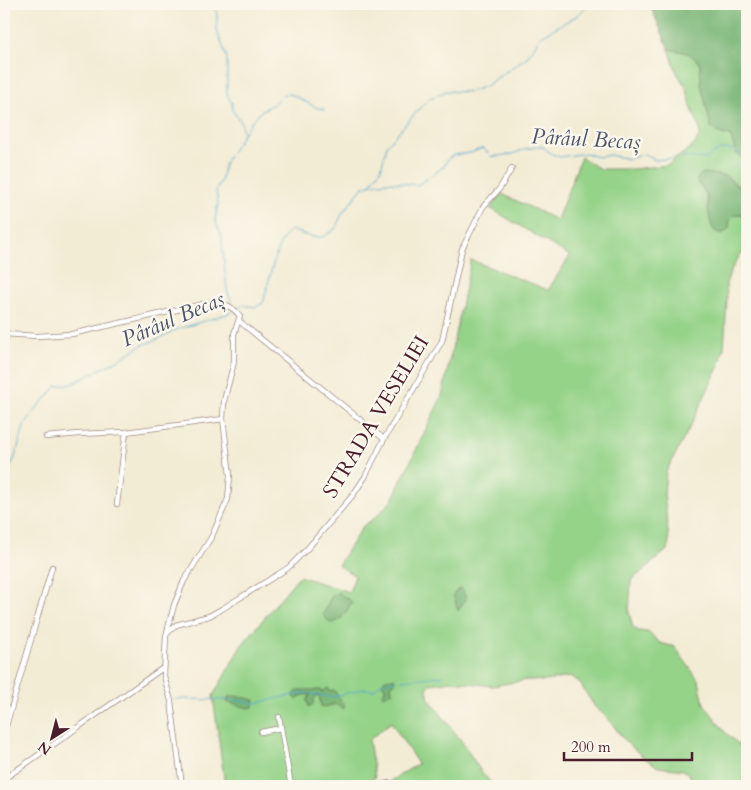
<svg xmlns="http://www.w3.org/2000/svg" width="751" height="790" font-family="Cardo,serif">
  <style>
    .green { fill: #95d389; stroke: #70795a }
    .forest { fill: #78b575; stroke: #616a50 }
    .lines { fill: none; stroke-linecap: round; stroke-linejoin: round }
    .stream { stroke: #4fa5cb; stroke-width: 1 }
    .minor-casing { stroke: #9e8680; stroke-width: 6 }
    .minor { stroke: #fff; stroke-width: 4.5 }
    .labels { text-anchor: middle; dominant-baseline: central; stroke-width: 5; stroke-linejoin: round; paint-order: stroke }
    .street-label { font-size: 21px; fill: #4a1f2b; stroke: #fbf7ec }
    .water-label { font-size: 22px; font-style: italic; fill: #4c556b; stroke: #fbf7ec }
  </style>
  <rect width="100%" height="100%" fill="#fbf7ec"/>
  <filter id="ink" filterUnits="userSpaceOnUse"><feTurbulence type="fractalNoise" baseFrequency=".02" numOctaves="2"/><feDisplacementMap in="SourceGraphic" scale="10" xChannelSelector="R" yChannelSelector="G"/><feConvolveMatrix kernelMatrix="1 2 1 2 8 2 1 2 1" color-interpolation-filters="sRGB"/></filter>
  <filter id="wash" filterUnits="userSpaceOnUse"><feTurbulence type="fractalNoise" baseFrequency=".0096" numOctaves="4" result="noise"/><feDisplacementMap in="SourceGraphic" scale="20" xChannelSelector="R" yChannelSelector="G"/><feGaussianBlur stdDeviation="1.12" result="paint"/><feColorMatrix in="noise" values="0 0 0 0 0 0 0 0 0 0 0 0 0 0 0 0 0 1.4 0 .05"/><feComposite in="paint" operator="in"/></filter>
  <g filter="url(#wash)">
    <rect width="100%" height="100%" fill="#f3ecd5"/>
    <path class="green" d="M669 49 688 53 696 59 700 65 701 84 711 127 716 132 731 137 736 153 747 161V190L740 188 728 177 698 183 706 194 709 214 713 229 721 234 724 233 729 225 730 219 735 215 741 214 747 219V248L740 255 730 272 726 284 727 301 724 348 719 366 690 427 666 472 664 493 669 541 667 550 631 581 629 612 633 628 639 631 648 632 660 643 675 647 699 681 704 704 725 732 747 752V786H696L688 773 683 770 658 767 642 756 624 740 608 718 595 707 579 682 573 678 570 677 544 681 527 680 492 686 453 681 430 684 427 689 429 699 460 739 482 773 494 786H382L418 764 391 722 369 740 375 778 354 786H225L213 696 241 646 299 576 349 592 355 576 338 565 363 526 376 517 392 500 442 396 471 260 548 290 570 256 490 208 502 194 557 220 581 157 600 169H633L668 165 695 144 700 135 699 125 692 110 686 87 677 73Z"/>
    <g class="forest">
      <path d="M647 4H747V161L736 153 731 137 716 132 711 127 701 84 700 64 696 59 688 53 669 49 653 12Z"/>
      <path d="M703 173 725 176 740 188 747 190V219L741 214 735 215 730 219 729 228 724 233C705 236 711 205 706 194 704 188 699 186 697 180L698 177Z"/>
      <path d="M459 588 463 590 466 598 458 611 453 595Z"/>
      <path d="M338 592 352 602C346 611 342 623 330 623L323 615 331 597Z"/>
      <path d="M394 678 395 683 392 684 391 688 393 691 384 696 382 695 386 688 383 686V682L385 679Z"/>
      <path d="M328 688 330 691 334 690 345 707 343 709 337 704 324 707 321 706 319 696H315L313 704 309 707 307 700 311 694 300 696 297 700 293 696 298 690H321L322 692Z"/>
      <path d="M235 696 255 700 253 707 248 708 227 702 228 697Z"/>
    </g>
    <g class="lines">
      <g class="stream">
        <path d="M213 4 217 14V31L227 58V95L232 103V110L241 122 243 133"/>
        <path d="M682 157 706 159 719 150 727 149 734 150 747 157"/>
        <path d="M371 183 381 169 387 145 428 99 446 91 469 92 484 87 527 57 541 36 578 15 589 4"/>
        <path d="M233 306 227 290 221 234 215 220 218 204 216 191 222 178 224 164 246 129 255 117 264 109 272 105 282 96 288 94 293 95 315 107 325 110"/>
        <path d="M236 310 242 305 256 307 263 303C269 284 275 242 290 230L311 237H323L335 229 342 214 363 187 377 183 390 182 418 185 443 167 448 159 454 155 470 153 483 148 492 157 513 154 525 149 537 147H543L552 154 560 157 586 153 597 157 610 155 629 159 644 154 655 160 677 158"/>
        <path d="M4 480 15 457 25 424 41 403 49 396 56 386 72 384 118 360 142 345 156 340 175 330 233 312"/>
        <path d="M402 680 443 676"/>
        <path d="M175 699 232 700 257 703 303 693 331 697 364 689 374 690 381 683 397 680"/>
      </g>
    </g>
  </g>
  <g filter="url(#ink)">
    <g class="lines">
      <defs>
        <g id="minor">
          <path d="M239 321 384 439"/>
          <path d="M4 334 37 336 72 334 212 302C224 302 233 307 240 316L234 334V362L224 401 223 419 230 475 228 499 212 536 184 581 174 605 166 636 164 676 171 701 182 786"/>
          <path d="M46 437 79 434 126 432 223 419"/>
          <path d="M117 504 126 432"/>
          <path d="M167 634 176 625 209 616 222 609 288 568 307 549 353 495 365 477 384 439 442 341 462 249 483 207 500 188 512 168"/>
          <path d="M279 717 291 786"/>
          <path d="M261 732 281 728"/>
          <path d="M4 733 52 567"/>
          <path d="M4 779 163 668"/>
          <path d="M377 786 389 783"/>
        </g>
      </defs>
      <use href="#minor" class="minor-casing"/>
      <use href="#minor" class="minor"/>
    </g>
  </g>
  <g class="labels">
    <g class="street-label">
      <text transform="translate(376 417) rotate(-59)">STRADA VESELIEI</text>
    </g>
    <g class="water-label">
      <text transform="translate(586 139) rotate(3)">Pârâul Becaș</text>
      <text transform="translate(173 319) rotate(-23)">Pârâul Becaș</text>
    </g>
  </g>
  <rect width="751" height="790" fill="none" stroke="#fbf7ec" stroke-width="20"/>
  <g transform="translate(52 738) rotate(216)" stroke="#fbf7ec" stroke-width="4" paint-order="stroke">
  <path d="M0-4L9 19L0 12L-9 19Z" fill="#4a1f2b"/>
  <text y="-8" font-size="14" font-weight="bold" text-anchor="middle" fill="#4a1f2b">N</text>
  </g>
  <path d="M564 752v8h128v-8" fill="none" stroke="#4a1f2b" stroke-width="2.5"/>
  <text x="571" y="752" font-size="15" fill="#4a1f2b" stroke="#fbf7ec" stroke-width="4" paint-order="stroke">200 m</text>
</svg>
